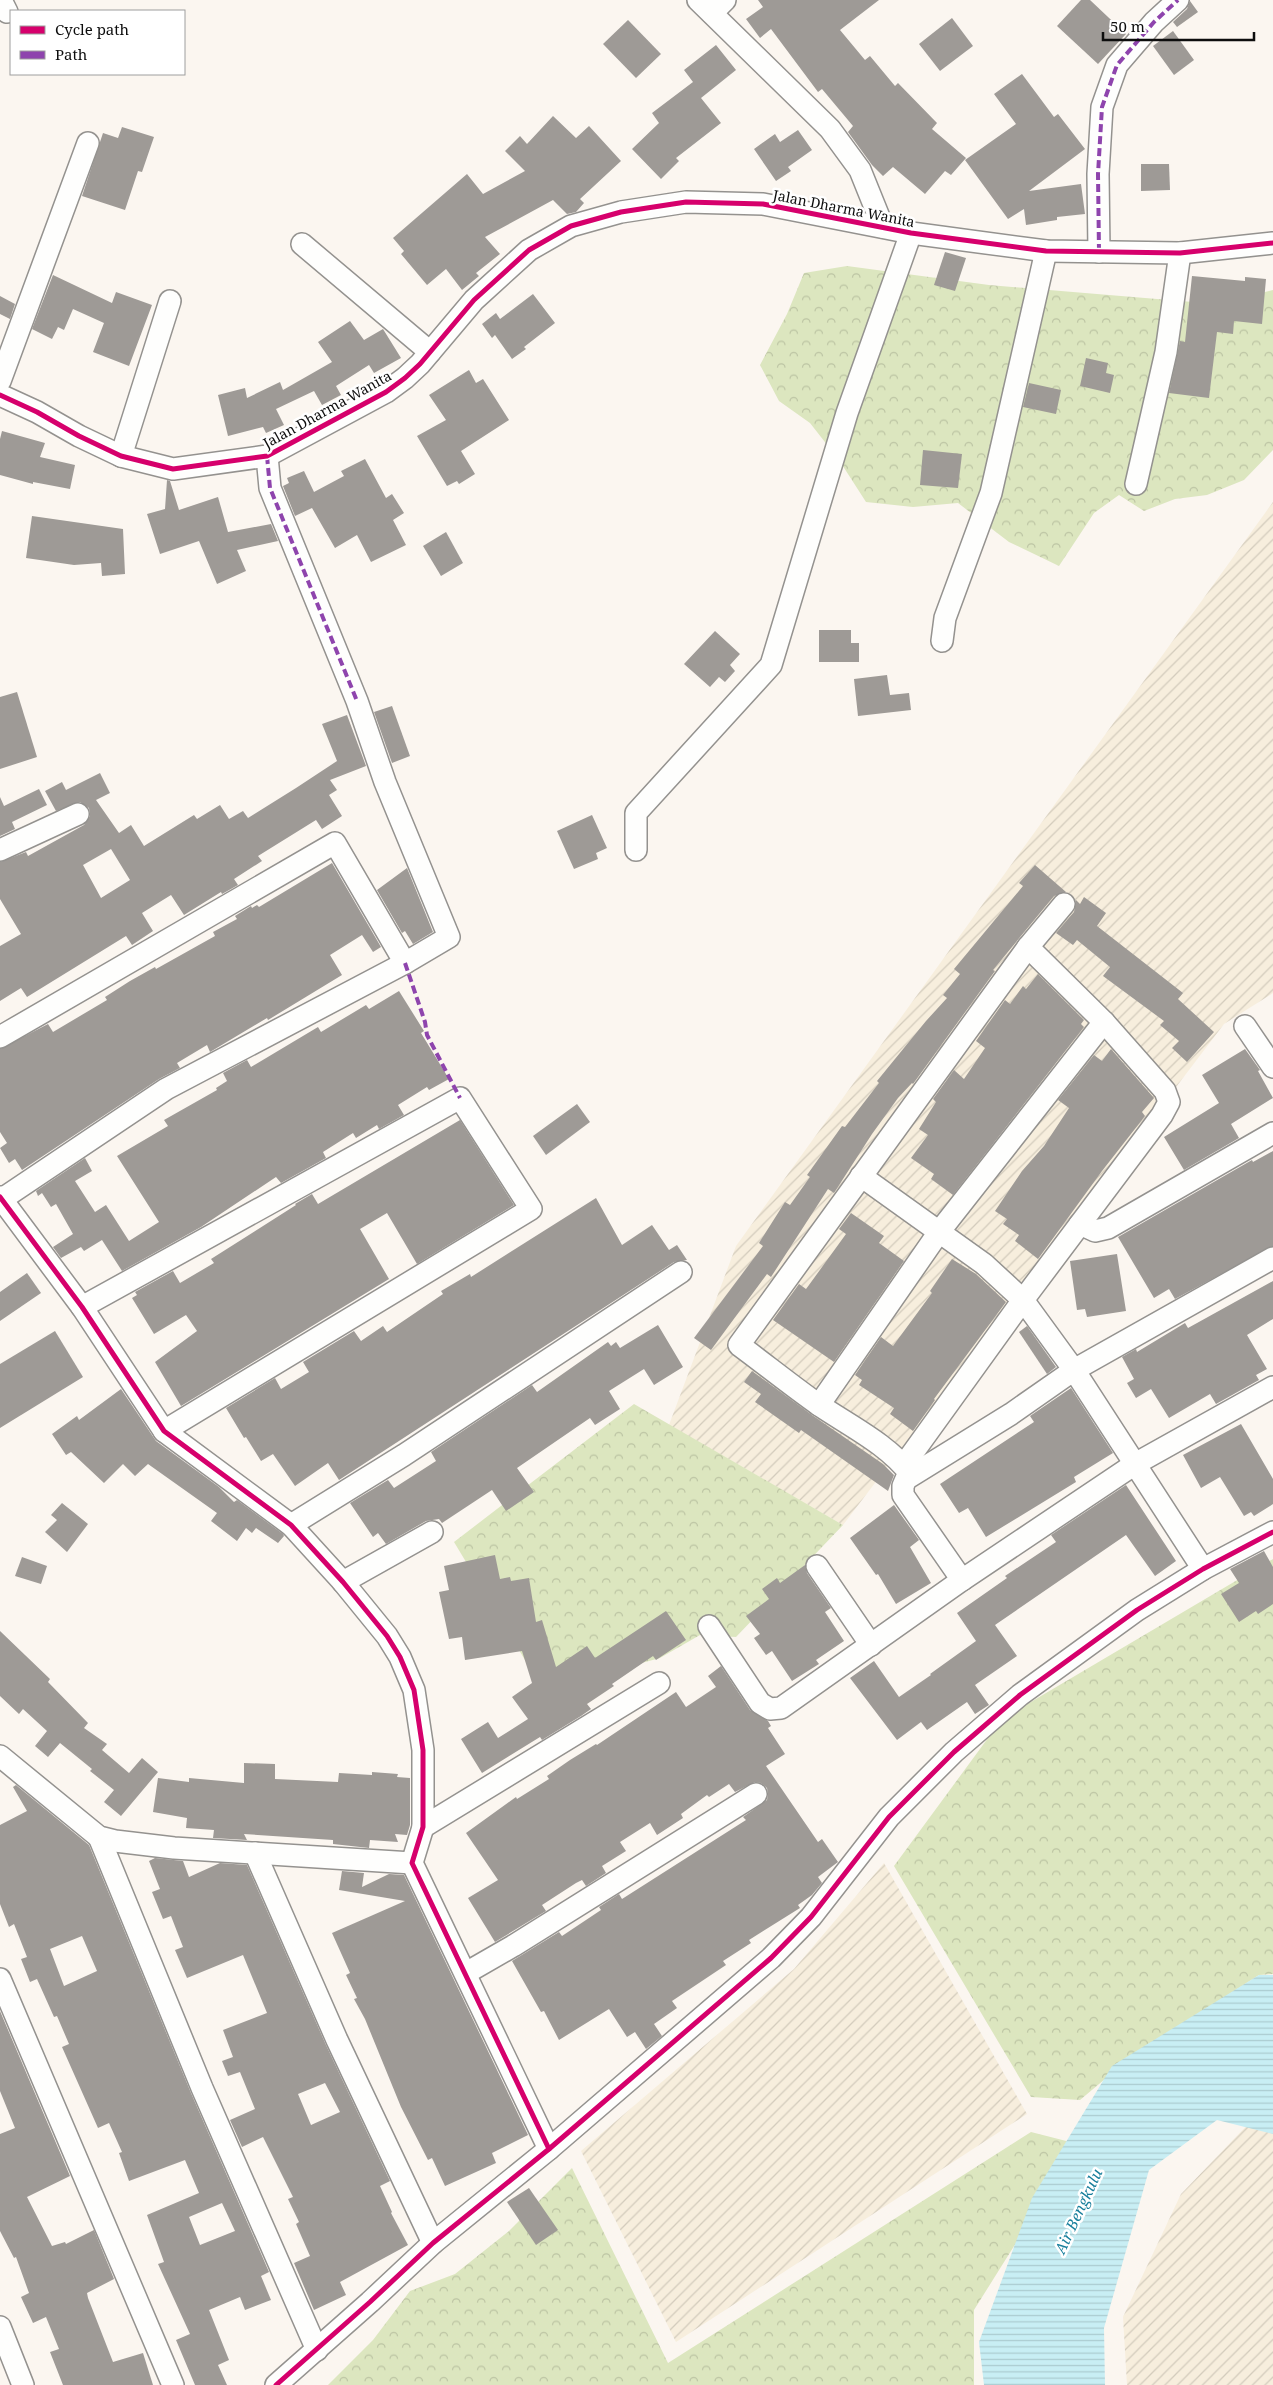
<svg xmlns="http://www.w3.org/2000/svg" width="1273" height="2385" font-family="'Noto Serif',serif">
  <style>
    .farmland { fill: url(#farmland-furrows) }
    .forest { fill: url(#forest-crowns) }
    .water { fill: url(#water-rules) }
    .building { fill: #9e9a96; fill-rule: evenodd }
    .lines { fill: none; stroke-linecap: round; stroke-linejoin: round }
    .minor-casing { stroke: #94928f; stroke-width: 24 }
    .minor { stroke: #fefefd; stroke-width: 21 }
    .quiet { stroke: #8e44ad; stroke-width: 4; stroke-dasharray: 8 4; stroke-linecap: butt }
    .cycleway-casing { stroke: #fff; stroke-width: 8 }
    .cycleway { stroke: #d6006c; stroke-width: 5 }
    .labels { text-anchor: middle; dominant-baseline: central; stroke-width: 5; stroke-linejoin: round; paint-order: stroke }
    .street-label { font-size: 14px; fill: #0d0d0d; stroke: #fff }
    .water-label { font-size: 15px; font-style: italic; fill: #187f9c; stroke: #fff }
  </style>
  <defs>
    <pattern id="farmland-furrows" width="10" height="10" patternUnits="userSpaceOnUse" patternTransform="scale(1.25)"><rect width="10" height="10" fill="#f7eedd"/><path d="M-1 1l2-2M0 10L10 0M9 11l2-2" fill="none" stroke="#d3cbbc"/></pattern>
    <pattern id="forest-crowns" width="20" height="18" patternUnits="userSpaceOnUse" patternTransform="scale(1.25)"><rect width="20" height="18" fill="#dce6bf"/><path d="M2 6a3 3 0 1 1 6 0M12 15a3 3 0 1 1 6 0" fill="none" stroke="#bcc4a3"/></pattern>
    <pattern id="water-rules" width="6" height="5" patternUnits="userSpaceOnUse" patternTransform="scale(1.25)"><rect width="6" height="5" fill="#c8eef4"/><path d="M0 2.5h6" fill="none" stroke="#abcbd0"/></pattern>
  </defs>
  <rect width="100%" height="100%" fill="#fbf6f0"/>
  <g class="farmland">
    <path d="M1273 502V993L1224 1024 843 1525 669 1425 736 1246Z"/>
    <path d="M884 1863 1027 2114 676 2342 581 2151 794 1969Z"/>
    <path d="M1258 2114 1273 2121V2385H1127L1123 2317 1181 2194Z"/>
  </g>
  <g class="forest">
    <path d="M847 266 989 285 1217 304 1273 290V450L1244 480 1207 495 1175 499 1144 511 1119 495 1094 513 1059 566 1009 542 958 503 913 507 866 502 839 460 810 423 779 401 760 365 787 314 804 273Z"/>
    <path d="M634 1404 843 1525 736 1637 700 1635 660 1658 543 1690 454 1542Z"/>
    <path d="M1273 1559V1974L1259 1975 1130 2058 1080 2100 1031 2097 894 1866 1002 1719Z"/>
    <path d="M1031 2132 1078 2144 974 2310V2385H328L373 2340 410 2291 455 2274 509 2231 572 2168 668 2363Z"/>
  </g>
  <path class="water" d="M1259 1975H1273V2134L1217 2120 1149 2170 1104 2328 1105 2385H984L979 2342 1032 2198 1112 2066Z"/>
  <g class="building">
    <path d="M758 0H879L840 30 865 60 870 56 895 86 898 83 937 123 932 129 966 158 951 175 945 171 925 194 893 167 883 176 872 165 848 132 853 126 822 89 818 92 771 29 760 38 746 19 763 7Z"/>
    <path d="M1081 0H1090L1126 34 1098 64 1057 26Z"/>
    <path d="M1190 1 1198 12 1177 27 1173 22 1187 9Z"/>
    <path d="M952 18 973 46 940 71 919 44Z"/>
    <path d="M628 20 661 54 636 78 603 44Z"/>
    <path d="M1173 31 1194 60 1174 75 1153 46Z"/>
    <path d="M716 45 736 70 701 98 721 123 676 158 679 161 661 179 632 149 659 123 652 113 693 82 684 70Z"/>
    <path d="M1022 74 1054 117 1058 114 1085 149 1029 191 1081 184 1085 214 1057 217V220L1026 225 1024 209 1008 219 965 160 1016 124 994 94Z"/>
    <path d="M553 116 576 138 589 126 621 161 580 199 584 203 576 212 567 214 553 200 485 237 500 254 476 273 479 276 462 290 446 269 427 285 401 254 404 251 393 238 467 174 483 194 525 171 505 151 520 136 527 144Z"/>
    <path d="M122 127 154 137 142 172 138 171 125 210 82 196 103 133 118 138Z"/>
    <path d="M798 130 812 150 788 167 791 171 776 181 754 149 775 134 780 142Z"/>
    <path d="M1141 164H1169L1170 190 1141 191Z"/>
    <path d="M945 252 966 258 955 291 934 285Z"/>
    <path d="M53 275 112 303 116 292 152 305 129 366 93 352 104 323 73 309 64 330 58 327 52 339 32 329Z"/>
    <path d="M1192 276 1245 281V277L1266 279 1262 324 1234 321 1233 334 1217 332 1209 398 1169 393 1180 341 1185 342Z"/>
    <path d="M533 294 555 323 524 347 526 349 512 359 495 335 492 338 482 324 496 313 500 319Z"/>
    <path d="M0 296 15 304 10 319 0 314Z"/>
    <path d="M350 321 364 340 383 329 401 358 374 373 369 365 336 386 341 395 322 405 314 391 276 409 284 425 266 433 263 427 228 436 218 395 245 388 247 398 280 382 283 390 332 362 318 342Z"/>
    <path d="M1086 358 1108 363 1106 373 1114 375 1110 393 1080 386Z"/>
    <path d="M469 370 476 383 483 379 509 420 461 451 475 474 459 484 457 481 447 486 417 436 446 420 429 395Z"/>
    <path d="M1029 383 1061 390 1056 414 1023 407Z"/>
    <path d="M2 431 45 443 40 457 75 465 70 489 33 482V484L0 475V439Z"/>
    <path d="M923 450 962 454 958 488 920 485Z"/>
    <path d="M365 459 386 498 392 494 404 513 393 520 406 545 371 562 357 535 335 548 312 508 295 516 283 486 289 483 287 478 304 471 314 492 344 476 341 471Z"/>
    <path d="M167 480 170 481 179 510 218 497 228 532 271 524 278 541 237 550 246 571 217 584 199 541 160 554 147 514 165 509Z"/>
    <path d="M32 516 123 529 125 574 102 576 101 563 74 565 26 558Z"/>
    <path d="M446 532 463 563 441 576 423 546Z"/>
    <path d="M819 630H851V643H859V662H819Z"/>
    <path d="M715 631 740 654 730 665 735 671 725 682 719 677 710 687 684 664Z"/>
    <path d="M887 675 890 695 909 693 911 710 858 716 854 679Z"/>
    <path d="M17 692 37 757 0 769V697Z"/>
    <path d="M392 706 410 756 392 763 374 712Z"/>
    <path d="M347 715 366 766 330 780 337 790 329 795 342 816 322 829 316 820 258 856 262 861 234 879 238 885 222 894 221 892 184 915 171 895 142 913 153 931 132 945 126 936 27 997 21 988 0 1001V946L21 934 0 899V862L26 852 28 856 84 825 90 816 89 808 80 802 56 811 45 791 62 782 66 790 100 773 110 793 96 800 119 833 131 825 144 846 194 815 197 819 220 805 229 819 243 811 248 818 296 788 337 761 322 724ZM111 849 130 880 101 898 83 865Z"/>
    <path d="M39 789 47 805 12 822 15 829 0 836V797L4 806Z"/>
    <path d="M592 815 607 848 596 853 598 859 574 869 557 831Z"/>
    <path d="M332 863 381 947 373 952 362 935 330 955 342 975 268 1020 267 1018 210 1052 207 1045 177 1063 180 1068 159 1079 22 1170 15 1159 9 1163 0 1148 7 1143 0 1132V1049L48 1024 53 1032 107 1000 105 997 130 981 155 967 156 969 215 936 213 932 237 919 235 916 251 906 252 908 257 905 259 907Z"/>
    <path d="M1035 865 1066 892 1054 896 993 970 995 971 913 1084 912 1083 898 1098 872 1134 834 1193 828 1189 771 1277 767 1274 711 1350 694 1338 763 1246 759 1243 785 1202 790 1205 810 1177 807 1175 842 1126 845 1127 879 1083 877 1081 926 1021 947 998 943 995 960 974 954 969 1023 886 1019 883Z"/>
    <path d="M407 868 433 932 413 944 405 931 402 933 377 890Z"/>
    <path d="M1084 897 1106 913 1097 926 1183 993 1178 999 1214 1032 1187 1062 1172 1048 1179 1041 1160 1025 1164 1021 1103 976 1110 967 1077 940 1073 945 1056 933 1074 912 1076 900 1080 904Z"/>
    <path d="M1038 974 1084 1020 1081 1024 1084 1027 953 1195 931 1179 934 1174 911 1158 928 1135 919 1129 936 1102 933 1099 954 1070 964 1079 985 1048 976 1041 1005 1000 1010 1004 1023 986 1026 989Z"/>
    <path d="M399 991 424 1031 421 1033 449 1079 429 1090 427 1087 398 1105 404 1115 379 1129 377 1125 356 1138 353 1133 323 1152 326 1158 281 1183 276 1177 201 1227 122 1271 102 1240 84 1251 81 1247 61 1258 53 1247 73 1234 56 1204 51 1207 42 1193 38 1196 36 1191 85 1158 92 1171 75 1181 95 1212 106 1205 129 1241 159 1222 117 1156 168 1126 164 1120 217 1090 216 1088 227 1081 223 1073 247 1060 251 1067 318 1027 321 1032 366 1005 369 1009Z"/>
    <path d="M1111 1049 1154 1098 1142 1112 1145 1116 1102 1171 1038 1259 1015 1241 1019 1235 1003 1224 1007 1219 995 1211 1022 1171 1044 1146 1069 1108 1058 1100 1094 1055 1102 1061Z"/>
    <path d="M1245 1049 1260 1070 1258 1071 1273 1098 1231 1124 1239 1138 1184 1170 1164 1137 1219 1103 1202 1075Z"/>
    <path d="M577 1104 590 1122 546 1155 533 1136Z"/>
    <path d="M460 1120 514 1205 417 1264 387 1213 360 1229 389 1279 181 1406 155 1362 197 1331 186 1315 154 1334 132 1298 137 1295 135 1292 173 1271 180 1283 214 1263 211 1259 296 1205 295 1204 312 1194 318 1204Z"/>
    <path d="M1273 1151V1246L1175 1299 1169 1289 1154 1298 1118 1237 1252 1160 1253 1162Z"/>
    <path d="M596 1198 622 1245 652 1225 669 1250 677 1245 687 1260 674 1262 339 1480 328 1463 295 1486 273 1454 261 1461 246 1437 244 1438 226 1408 275 1378 281 1389 309 1372 303 1362 354 1331 361 1341 383 1326 387 1332 443 1294 441 1291 470 1274 471 1277Z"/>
    <path d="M851 1213 884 1236 879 1243 904 1261 834 1362 773 1320 799 1284 806 1289 809 1285 846 1234 839 1229Z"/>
    <path d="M1117 1254 1126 1311 1087 1317 1085 1309 1077 1310 1070 1261Z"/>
    <path d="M952 1259 976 1274 1006 1302 934 1399 935 1400 913 1431 890 1414 894 1408 859 1385 862 1380 855 1375 881 1337 893 1346 932 1293 930 1291Z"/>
    <path d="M27 1273 41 1293 0 1321V1292Z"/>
    <path d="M1273 1281V1319L1247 1335 1267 1369 1256 1375 1259 1380 1216 1404 1210 1394 1169 1418 1151 1389 1136 1398 1127 1383 1134 1379 1122 1357 1136 1349 1137 1352 1185 1323 1188 1328Z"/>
    <path d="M658 1325 683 1367 654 1385 644 1369 609 1391 620 1409 595 1425 590 1418 517 1468 534 1492 506 1511 492 1490 442 1523 439 1519 426 1521 386 1544 378 1533 373 1537 350 1503 388 1480 394 1488 436 1461 431 1452 532 1385 537 1392 608 1342 611 1346 616 1342 620 1348Z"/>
    <path d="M1027 1326 1056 1367 1047 1374 1019 1332Z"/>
    <path d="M55 1331 83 1377 0 1428V1364Z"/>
    <path d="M752 1371 812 1415 883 1464 894 1475 888 1491 801 1430 799 1433 755 1402 761 1394 744 1382Z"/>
    <path d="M1071 1388 1113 1453 1074 1477 1076 1482 986 1537 968 1508 959 1513 940 1484 1034 1422 1030 1416Z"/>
    <path d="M121 1389 156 1441 219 1487 234 1502 237 1500 283 1534 284 1536 278 1543 256 1528 252 1533 246 1528 237 1541 211 1521 217 1513 148 1464 135 1476 123 1464 104 1483 71 1452 66 1455 52 1434 77 1416 79 1420Z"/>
    <path d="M1241 1424 1273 1479V1504L1254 1516 1251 1512 1244 1516 1220 1477 1201 1488 1183 1455Z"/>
    <path d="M1126 1485 1176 1561 1155 1576 1126 1535 995 1625 1017 1656 975 1685 989 1705 975 1714 967 1702 927 1730 921 1722 897 1740 850 1678 874 1661 899 1697 931 1675 930 1674 976 1641 957 1613 1007 1578 1005 1576 1056 1542 1051 1535Z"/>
    <path d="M62 1503 88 1524 67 1552 45 1532 57 1520 51 1515Z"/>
    <path d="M894 1505 919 1540 910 1547 931 1583 896 1604 878 1574 876 1575 850 1538Z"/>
    <path d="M1264 1551 1273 1567V1604L1258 1614 1256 1611 1239 1622 1221 1594 1239 1583 1230 1569Z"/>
    <path d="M495 1555 500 1579 510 1577 511 1581 529 1578 536 1622 542 1620 556 1667 587 1646 595 1658 666 1611 686 1640 656 1660 653 1656 612 1684 614 1686 587 1704 591 1709 581 1716 542 1740 540 1737 482 1773 461 1739 488 1722 498 1738 528 1719 512 1697 532 1683 522 1651 465 1660 462 1637 449 1639 439 1592 449 1590 444 1566Z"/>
    <path d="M22 1557 47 1566 41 1584 15 1576Z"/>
    <path d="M805 1565 807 1573 831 1608 825 1612 844 1641 816 1660 819 1664 792 1681 772 1651 766 1655 754 1638 760 1634 746 1616 769 1599 762 1589 777 1578 780 1583Z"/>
    <path d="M0 1631 50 1679 48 1682 88 1723 84 1728 107 1744 102 1750 129 1773 142 1758 158 1772 121 1816 104 1802 114 1790 90 1771 92 1769 60 1743 48 1757 35 1746 47 1731 23 1709 19 1714 0 1696Z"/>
    <path d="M721 1666 750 1710 768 1721 771 1726 768 1728 785 1754 766 1766 818 1842 822 1839 838 1862 818 1877 822 1883 812 1895 798 1905 800 1908 749 1940 751 1943 723 1961 726 1965 672 2001 677 2008 654 2024 662 2036 646 2049 635 2032 627 2037 609 2009 559 2040 544 2011 541 2012 512 1961 559 1932 562 1936 601 1910 599 1907 619 1894 622 1899 746 1820 743 1817 767 1800 768 1794 767 1788 761 1783 755 1782 735 1792 729 1784 709 1797 707 1795 681 1814 683 1818 657 1835 650 1823 620 1842 626 1851 602 1866 606 1873 586 1886 582 1880 576 1883 542 1905 546 1911 495 1942 468 1898 498 1880 466 1833 516 1797 517 1799 549 1779 547 1776 570 1760 596 1744 597 1745 676 1692 686 1707 716 1687 708 1676Z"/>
    <path d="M244 1763 275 1764V1779L338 1782 339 1773 372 1775V1772L398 1774 397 1777 410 1778V1825L407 1835 395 1834 398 1842 370 1840 369 1848 333 1844V1840L244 1834 247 1840 213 1838 214 1830 186 1828 187 1818 153 1812 158 1778 189 1782V1778L244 1783Z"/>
    <path d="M16 1785 89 1845 191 2093 269 2272 261 2276 271 2300 245 2310 240 2297 209 2310 229 2360 218 2365 227 2385H195L176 2340 190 2334 158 2264 164 2262 147 2215 199 2193 185 2160 129 2181 119 2153 122 2152 109 2123 98 2128 62 2047 69 2044 57 2016 54 2017 37 1979 30 1982 21 1959 27 1957 14 1924 9 1927 0 1904V1825L27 1811 13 1787ZM82 1936 97 1971 64 1986 50 1949ZM222 2203 235 2231 200 2245 189 2217Z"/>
    <path d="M155 1858 183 1861 189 1877 220 1863 247 1865 326 2045 390 2181 380 2186 392 2212 391 2213 408 2245 340 2282 346 2295 314 2310 294 2263 310 2256 296 2224 299 2222 288 2199 293 2197 263 2137 242 2147 230 2120 255 2109 240 2072 228 2076 222 2061 233 2057 223 2030 267 2013 243 1955 187 1978 175 1950 183 1947 171 1916 163 1919 152 1892 160 1889 149 1861ZM325 2083 340 2112 311 2125 298 2094Z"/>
    <path d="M342 1871 364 1873 362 1887 389 1874 404 1875 528 2135 492 2153 496 2163 445 2186 432 2158 428 2160 401 2107 365 2019 354 1999 357 1998 346 1975 350 1973 332 1933 405 1901 339 1890Z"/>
    <path d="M0 2011 70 2176 27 2197 52 2246 65 2242 66 2244 94 2230 114 2279 87 2293 88 2298 113 2362 143 2353 153 2385H63L50 2352 59 2349 46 2317 33 2323 21 2297 29 2293 16 2257 14 2258 0 2231V2134L15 2128 0 2091Z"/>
    <path d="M529 2188 558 2230 536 2245 507 2202Z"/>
  </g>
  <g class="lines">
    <defs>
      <g id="minor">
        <path d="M1 0 7 12"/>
        <path d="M698 0 830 129 860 170 883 227"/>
        <path d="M712 13 725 0"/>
        <path d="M302 244 430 352"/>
        <path d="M1099 252 1098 174 1102 107 1117 65 1154 22 1178 0"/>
        <path d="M0 381 88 143"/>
        <path d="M0 395 37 412 79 436 121 456 173 469 267 456 386 392 405 378 420 364 474 300 529 250 571 226 621 212 686 202 763 204 911 233 1046 251 1180 253 1273 243"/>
        <path d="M121 456 170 301"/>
        <path d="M1136 484 1166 352 1180 253"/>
        <path d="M942 641 945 618 991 493 1046 251"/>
        <path d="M0 850 78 814"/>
        <path d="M636 850V813L771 665 847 413 911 233"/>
        <path d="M1245 1026 1273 1067"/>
        <path d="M0 1037 335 843 405 963"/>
        <path d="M861 1176 984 1264 1023 1300 1074 1370 1203 1569"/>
        <path d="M0 1197 82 1307 164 1431 291 1525 343 1582 387 1636 400 1657 414 1690 423 1750V1827L412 1863 549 2149"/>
        <path d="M2 1199 166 1089 405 963 449 937 385 782 357 701 270 488 267 456"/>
        <path d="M1080 1224 1095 1231 1108 1228 1273 1133"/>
        <path d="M82 1307 460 1098 531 1209 164 1431"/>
        <path d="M819 1405 939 1232 1104 1022"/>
        <path d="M904 1465 1023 1300 1162 1115 1169 1102 1165 1091 1104 1022 1028 947"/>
        <path d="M911 1475C889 1445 850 1426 819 1405 792 1386 766 1365 739 1345L1028 947 1064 904"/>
        <path d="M291 1525 404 1455 681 1272"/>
        <path d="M817 1566 871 1645"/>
        <path d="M962 1580 903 1495V1486L906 1479 1011 1414 1074 1370 1273 1258"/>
        <path d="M343 1582 432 1532"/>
        <path d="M709 1626 760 1703 770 1709 781 1708 962 1580 1135 1464 1273 1387"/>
        <path d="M0 1756 99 1837 115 1841 174 1848 412 1863"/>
        <path d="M423 1827 659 1683"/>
        <path d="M99 1837 202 2088 317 2350"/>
        <path d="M255 1853 337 2040 433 2243"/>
        <path d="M466 1973 513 1946 756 1794"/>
        <path d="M0 1979 173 2385"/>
        <path d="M0 2327 23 2385"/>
        <path d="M276 2385 370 2302 433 2243 549 2149 771 1958 811 1917 889 1817 954 1752 1020 1695 1137 1610 1203 1569 1273 1532"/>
      </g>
    </defs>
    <use href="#minor" class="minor-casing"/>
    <use href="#minor" class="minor"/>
    <g class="quiet">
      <path d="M1099 252 1098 174 1102 107 1117 65 1154 22 1178 0"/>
      <path d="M267 456 270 488 357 701"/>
      <path d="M405 963 425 1022 427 1035 460 1098"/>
    </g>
    <defs>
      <g id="cycleway">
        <path d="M0 395 37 412 79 436 121 456 173 469 267 456 386 392 405 378 420 364 474 300 529 250 571 226 621 212 686 202 763 204 911 233 1046 251 1180 253 1273 243"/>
        <path d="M0 1197 82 1307 164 1431 291 1525 343 1582 387 1636 400 1657 414 1690 423 1750V1827L412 1863 549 2149"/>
        <path d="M276 2385 370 2302 433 2243 549 2149 771 1958 811 1917 889 1817 954 1752 1020 1695 1137 1610 1203 1569 1273 1532"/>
      </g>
    </defs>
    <use href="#cycleway" class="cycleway-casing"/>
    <use href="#cycleway" class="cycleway"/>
  </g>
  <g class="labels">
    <g class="street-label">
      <text transform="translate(844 208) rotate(11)">Jalan Dharma Wanita</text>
      <text transform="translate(327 409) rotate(-29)">Jalan Dharma Wanita</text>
    </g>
    <g class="water-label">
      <text transform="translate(1078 2211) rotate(-65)">Air Bengkulu</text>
    </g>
  </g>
  <rect x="10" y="10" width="175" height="65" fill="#ffffff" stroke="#9e9e9e"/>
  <rect x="20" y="26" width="25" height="8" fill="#d6006c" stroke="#9e9e9e"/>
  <text x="55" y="35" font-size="15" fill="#0d0d0d">Cycle path</text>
  <rect x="20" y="51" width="25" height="8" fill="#8e44ad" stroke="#9e9e9e"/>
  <text x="55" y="60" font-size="15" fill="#0d0d0d">Path</text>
  <path d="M1103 32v8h151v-8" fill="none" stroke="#0d0d0d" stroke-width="2.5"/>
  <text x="1110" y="32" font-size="15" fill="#0d0d0d" stroke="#ffffff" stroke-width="4" paint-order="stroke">50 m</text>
</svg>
